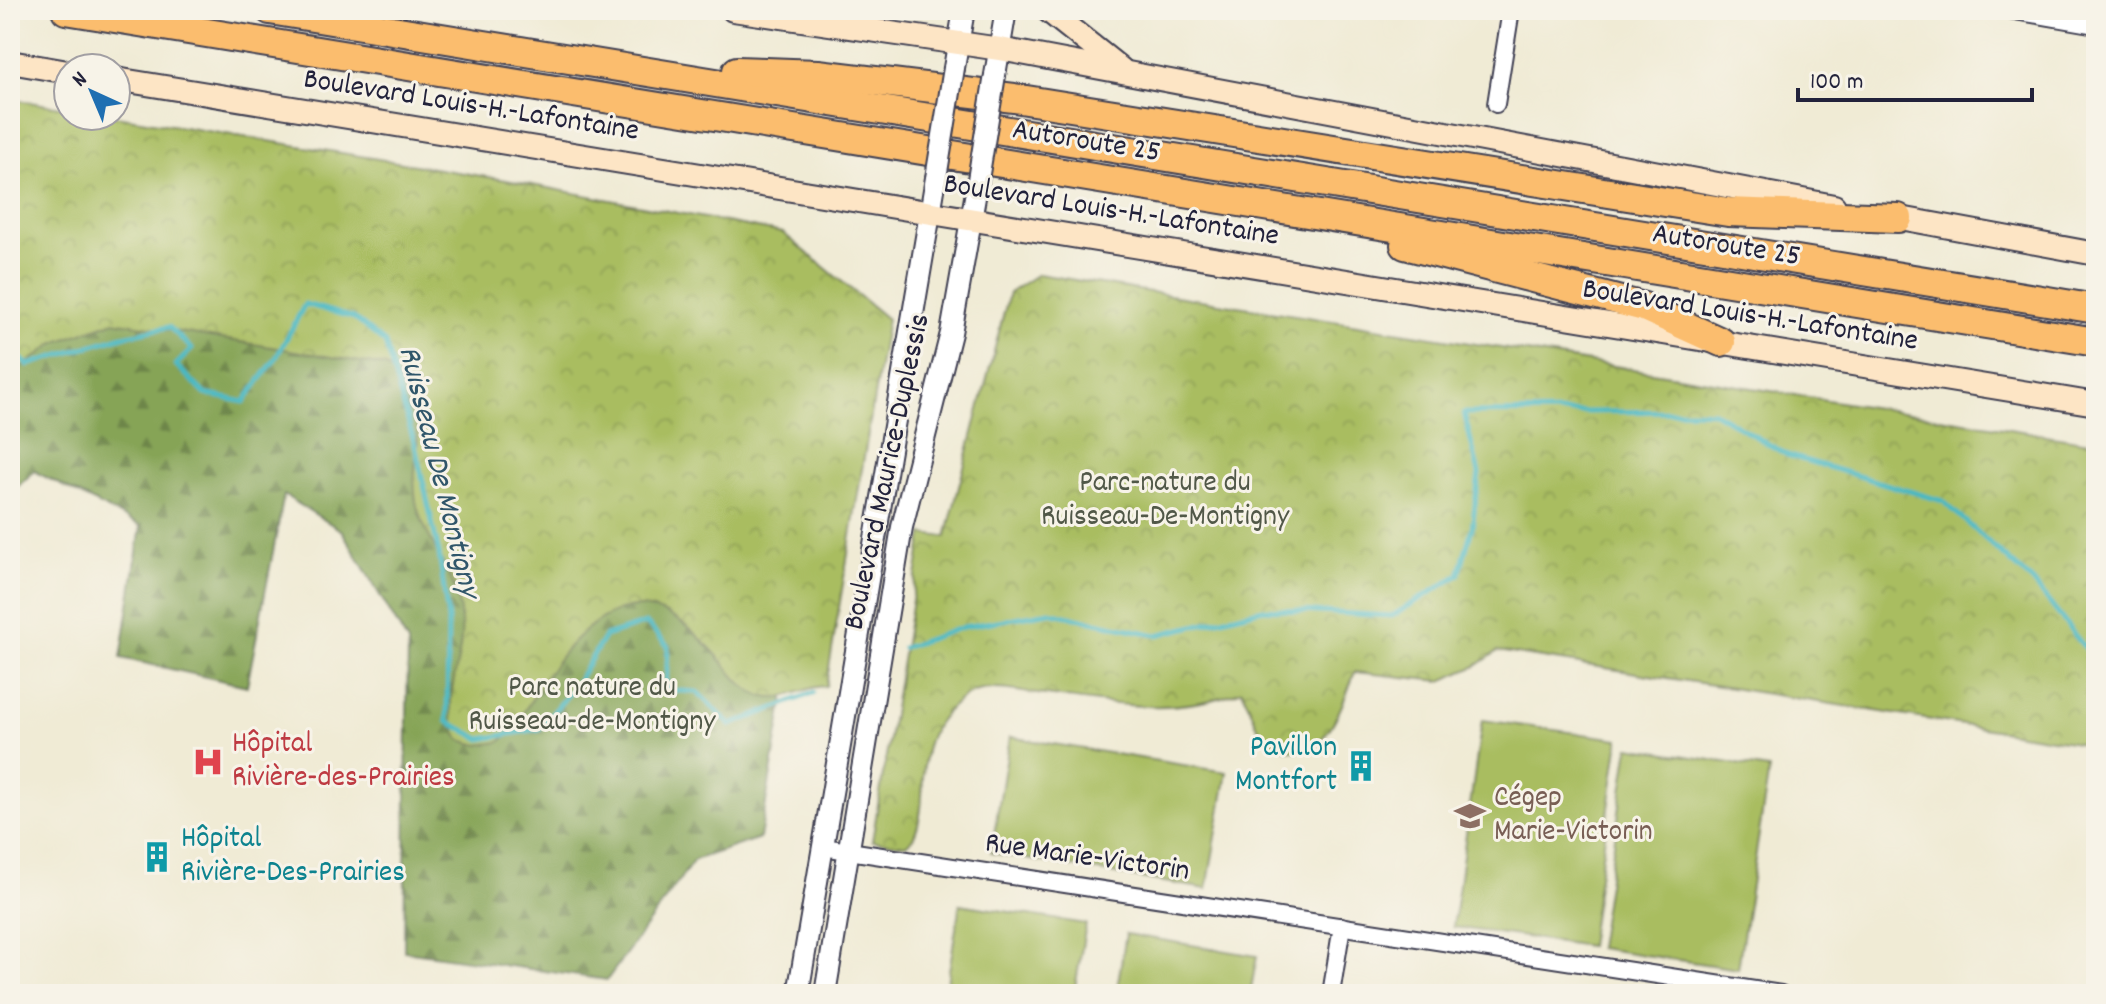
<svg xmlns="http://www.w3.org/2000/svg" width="2106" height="1004" font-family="Dekko,sans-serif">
<defs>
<pattern id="forest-firs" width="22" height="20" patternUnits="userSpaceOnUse" patternTransform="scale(2)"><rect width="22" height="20" fill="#86a457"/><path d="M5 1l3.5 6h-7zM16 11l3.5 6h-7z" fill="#6d8549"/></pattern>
<pattern id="park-crowns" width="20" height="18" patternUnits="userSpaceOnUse" patternTransform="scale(2)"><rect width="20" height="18" fill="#a9bd61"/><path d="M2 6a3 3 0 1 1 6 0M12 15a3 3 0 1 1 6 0" fill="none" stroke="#91a255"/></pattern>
</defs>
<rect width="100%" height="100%" fill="#f7f3e8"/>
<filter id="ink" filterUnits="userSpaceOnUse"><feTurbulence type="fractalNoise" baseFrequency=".0125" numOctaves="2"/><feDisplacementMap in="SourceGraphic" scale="16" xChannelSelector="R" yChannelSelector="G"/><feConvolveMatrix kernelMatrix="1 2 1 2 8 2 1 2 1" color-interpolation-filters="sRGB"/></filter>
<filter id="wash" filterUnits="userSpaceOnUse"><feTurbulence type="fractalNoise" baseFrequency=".006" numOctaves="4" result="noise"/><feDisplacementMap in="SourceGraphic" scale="32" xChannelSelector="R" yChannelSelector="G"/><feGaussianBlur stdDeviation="1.8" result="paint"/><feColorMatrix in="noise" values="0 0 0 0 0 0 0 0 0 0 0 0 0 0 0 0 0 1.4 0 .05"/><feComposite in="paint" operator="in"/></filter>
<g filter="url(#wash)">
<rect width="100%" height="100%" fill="#f0ebd5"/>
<polygon fill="url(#forest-firs)" stroke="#546349" stroke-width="2" points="10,183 808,557 760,838 694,860 607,980 404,951 408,643 342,531 284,495 247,686 121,658 141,526 34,471 10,494"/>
<g fill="url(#park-crowns)" stroke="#66704e" stroke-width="2">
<path d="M10 99 68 108V116H116L506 180 783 233 887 319 826 686C803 686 784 704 761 696 742 689 733 674 721 660 675 608 634 583 577 638 546 668 530 711 500 742L479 745 460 740C437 701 465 664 461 621 457 572 434 556 419 513 401 458 446 413 385 366L114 321 55 343 23 366 10 370Z"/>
<path d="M1038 274 2096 443V746L1498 651 1476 666 1441 681 1355 672C1339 713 1319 781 1262 736L1242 690C1174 718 1109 703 1038 694 1020 692 995 686 977 691 960 695 942 715 933 731 916 763 929 806 913 838L906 845 872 841 923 534 946 537 1009 293Z"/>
</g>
<g fill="#a9bd61" stroke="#66704e" stroke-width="2">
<polygon points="1482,720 1619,739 1589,946 1453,927"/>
<polygon points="1010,737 1227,772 1207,889 991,853"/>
<polygon points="1629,747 1769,769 1738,969 1598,948"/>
<polygon points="960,904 1086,924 1074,994 1015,994 947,983"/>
<polygon points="1126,934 1257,956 1250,994 1116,994"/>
</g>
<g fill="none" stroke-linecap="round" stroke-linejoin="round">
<g stroke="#49b8c2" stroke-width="5">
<polyline points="10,348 28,365 123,336 169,327 192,349 176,365 205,394 244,402 276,358 305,304 354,318 385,343 415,445 439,553 448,619 447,721 481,739 539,729 572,690 605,636 646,623 668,646 666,690 697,692 731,725 813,693"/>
<polyline points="903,648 963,627 1049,612 1157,635 1263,609 1392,616 1459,575 1472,528 1479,473 1464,413 1694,411 1714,412 1787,455 1943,501 2033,582 2096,662"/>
</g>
</g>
</g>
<g filter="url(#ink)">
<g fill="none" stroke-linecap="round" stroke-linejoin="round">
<defs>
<g id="minor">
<polyline points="2009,10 2096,25"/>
<polyline points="1496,104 1511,10"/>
<polyline points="823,847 1781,994"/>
<polyline points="1331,994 1342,926"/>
</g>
<g id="tertiary">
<polyline points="954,68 964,10"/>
<polyline points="995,75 1006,10"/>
<polyline points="798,994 936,178"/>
<polyline points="825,994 902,527 951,333 977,186"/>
</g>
<g id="secondary">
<polyline points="733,10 1000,49 1834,206"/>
<polyline points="1047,10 1121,69"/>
<polyline points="10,62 68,72"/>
<polyline points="116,79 2096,404"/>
<polyline points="1884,215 2096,254"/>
</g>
<g id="motorway">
<polyline points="66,10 2096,342"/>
<polyline points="270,10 2096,309"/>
<polyline points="737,71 818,74 1014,98 1728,212 1898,218"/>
<polyline points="1405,245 1644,307 1721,342"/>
</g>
</defs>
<use href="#minor" stroke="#414052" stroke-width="20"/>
<use href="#tertiary" stroke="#414052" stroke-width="24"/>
<use href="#secondary" stroke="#414052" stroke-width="26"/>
<use href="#motorway" stroke="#414052" stroke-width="32"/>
<use href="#minor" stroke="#fff" stroke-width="16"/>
<use href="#tertiary" stroke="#fff" stroke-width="20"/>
<use href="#secondary" stroke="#fde5c5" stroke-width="22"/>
<use href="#motorway" stroke="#fbbd6e" stroke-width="28"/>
<defs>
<g id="tertiary-bridge">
<polyline points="936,178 954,68"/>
<polyline points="977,186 995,75"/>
</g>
</defs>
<use href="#tertiary-bridge" stroke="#414052" stroke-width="24" stroke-linecap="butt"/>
<use href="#tertiary-bridge" stroke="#fff" stroke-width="20"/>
</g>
</g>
<defs>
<symbol id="hospital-bare" viewBox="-9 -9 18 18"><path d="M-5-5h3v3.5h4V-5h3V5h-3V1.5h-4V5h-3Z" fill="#e0444e" stroke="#f7f3e8" stroke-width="2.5" paint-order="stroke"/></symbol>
<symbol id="building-bare" viewBox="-9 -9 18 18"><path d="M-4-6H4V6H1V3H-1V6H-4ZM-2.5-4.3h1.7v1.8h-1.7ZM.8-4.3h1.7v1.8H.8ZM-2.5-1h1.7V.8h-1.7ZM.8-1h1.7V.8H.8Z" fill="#0f9aa8" stroke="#f7f3e8" stroke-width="2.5" paint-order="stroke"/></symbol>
<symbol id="university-bare" viewBox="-9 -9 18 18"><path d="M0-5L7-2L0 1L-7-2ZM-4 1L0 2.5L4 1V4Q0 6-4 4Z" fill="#8d6e63" stroke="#f7f3e8" stroke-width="2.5" paint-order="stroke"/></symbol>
</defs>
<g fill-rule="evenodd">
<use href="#hospital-bare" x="186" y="740" width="44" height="44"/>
<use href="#building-bare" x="1339" y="744" width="44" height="44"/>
<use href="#university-bare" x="1448" y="794" width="44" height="44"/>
<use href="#building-bare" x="135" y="835" width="44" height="44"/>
</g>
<g text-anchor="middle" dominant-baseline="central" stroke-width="6" stroke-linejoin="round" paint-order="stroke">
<g font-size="30" fill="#22223b" stroke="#f7f3e8">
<text transform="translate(471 107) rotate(9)">Boulevard Louis-H.-Lafontaine</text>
<text transform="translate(1086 143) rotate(9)">Autoroute 25</text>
<text transform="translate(1111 212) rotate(9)">Boulevard Louis-H.-Lafontaine</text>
<text transform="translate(1726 247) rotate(9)">Autoroute 25</text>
<text transform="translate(1750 317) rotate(9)">Boulevard Louis-H.-Lafontaine</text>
<text transform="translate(889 472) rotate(-78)">Boulevard Maurice-Duplessis</text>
<text transform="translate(1087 859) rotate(8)">Rue Marie-Victorin</text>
</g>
<g font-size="30" fill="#515848" stroke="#f7f3e8">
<text x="1165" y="484">Parc-nature du<tspan x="1165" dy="34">Ruisseau-De-Montigny</tspan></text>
<text x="592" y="689">Parc nature du<tspan x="592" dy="34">Ruisseau-de-Montigny</tspan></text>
</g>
<g font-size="30" fill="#be3a42" stroke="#f7f3e8" text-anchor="start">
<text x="232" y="745">Hôpital<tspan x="232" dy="34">Rivière-des-Prairies</tspan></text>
</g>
<g font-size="30" fill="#0d838f" stroke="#f7f3e8" text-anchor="end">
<text x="1337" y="749">Pavillon<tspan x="1337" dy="34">Montfort</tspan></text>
<text x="181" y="840" text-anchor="start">Hôpital<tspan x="181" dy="34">Rivière-Des-Prairies</tspan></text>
</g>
<g font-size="30" fill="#785e54" stroke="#f7f3e8" text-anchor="start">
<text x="1494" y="799">Cégep<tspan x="1494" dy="34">Marie-Victorin</tspan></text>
</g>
<g font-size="32" font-style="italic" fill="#30566a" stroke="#f7f3e8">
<text transform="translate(437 472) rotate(76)">Ruisseau De Montigny</text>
</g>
</g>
<rect width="2106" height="1004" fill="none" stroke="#f7f3e8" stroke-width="40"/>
<g transform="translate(92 92) rotate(316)"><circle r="38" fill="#f7f3e8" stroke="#a29fa3" stroke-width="2"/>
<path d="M0-6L14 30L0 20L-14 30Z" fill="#1f6fb2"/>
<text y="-12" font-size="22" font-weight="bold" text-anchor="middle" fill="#22223b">N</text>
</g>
<path d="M1798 88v12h234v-12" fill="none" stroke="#22223b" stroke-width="4"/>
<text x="1810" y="88" font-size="24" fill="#22223b" stroke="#f7f3e8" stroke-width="6" paint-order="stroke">100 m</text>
</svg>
